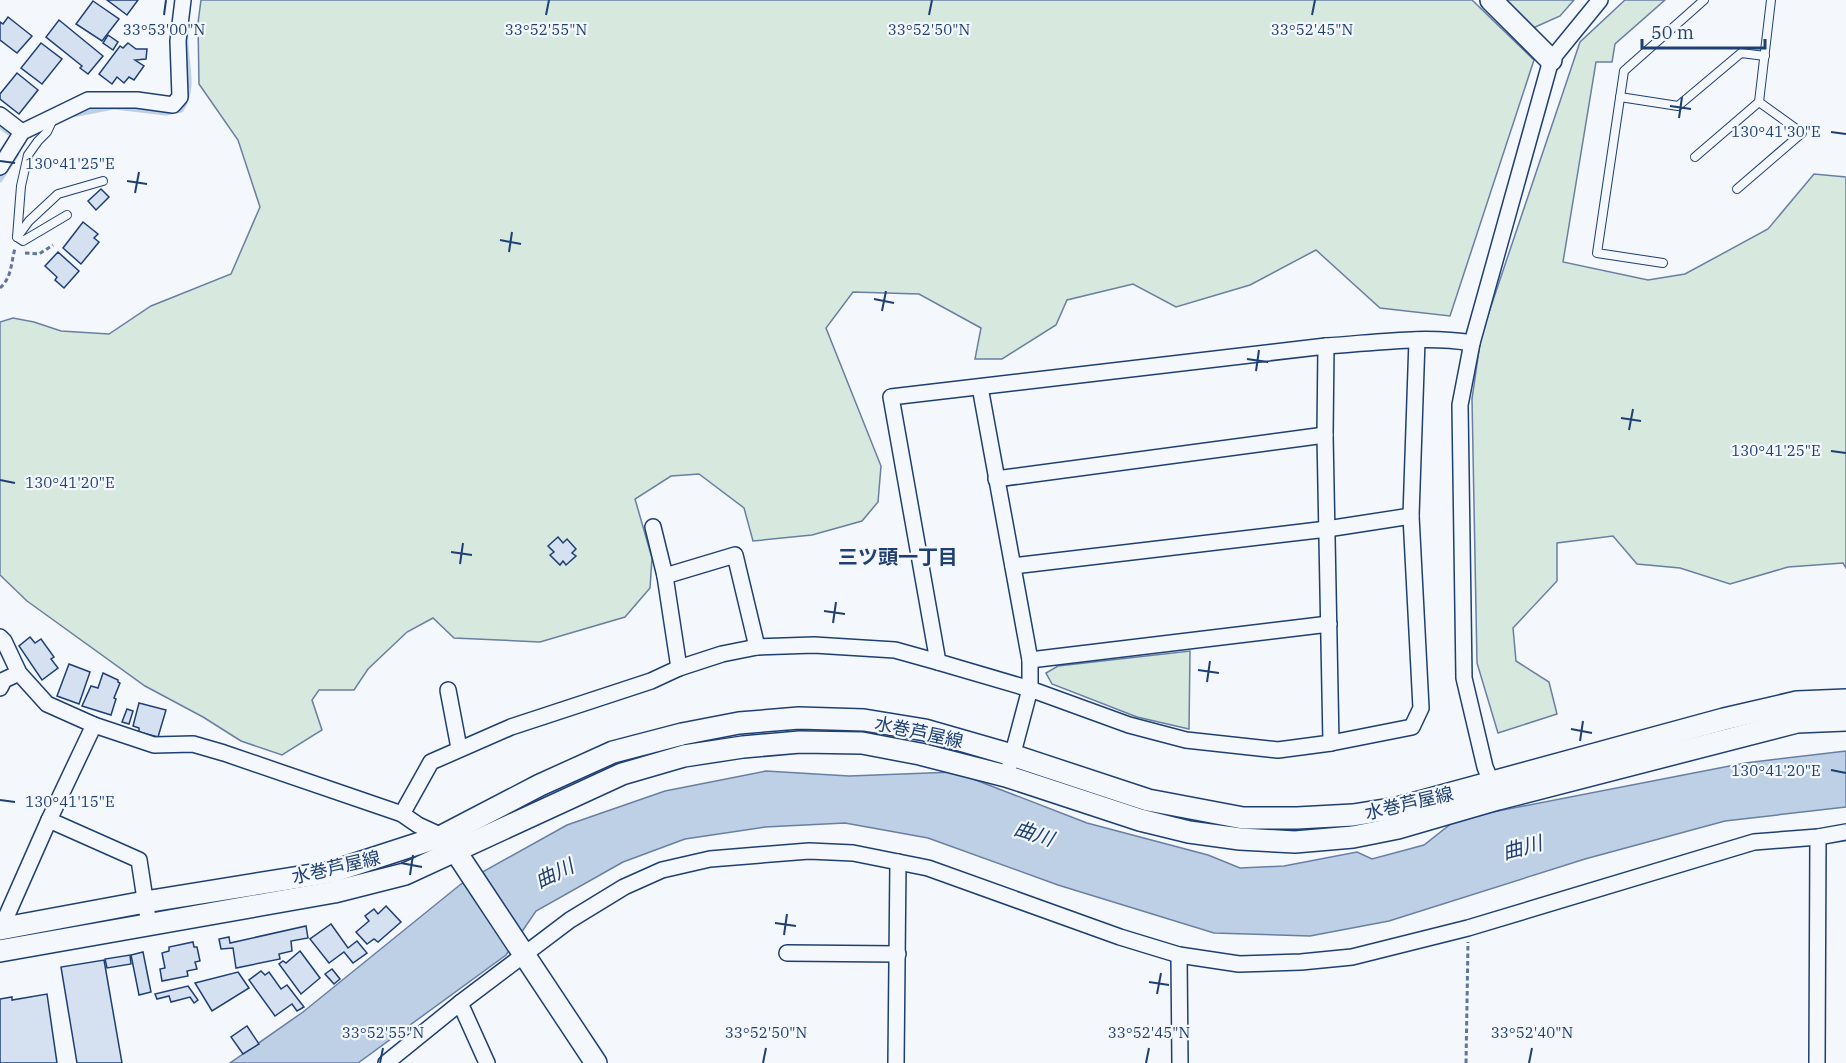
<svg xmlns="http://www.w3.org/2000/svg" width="1846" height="1063" font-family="'IBM Plex Serif','Noto Sans JP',serif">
<rect width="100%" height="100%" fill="#f4f7fb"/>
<g fill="#d7e8df" stroke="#687fa3" stroke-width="1.5">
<polygon points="201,0 1472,0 1534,60 1450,316 1380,308 1316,250 1250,285 1176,307 1133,284 1067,300 1056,325 1002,359 975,359 981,328 919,294 853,292 826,328 881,466 878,502 862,521 812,535 753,541 744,508 699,474 671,476 635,499 652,558 650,588 625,617 540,642 454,638 433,618 407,632 368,669 354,690 319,690 312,700 322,730 282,755 241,741 203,717 145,686 27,601 0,575 0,322 13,318 34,322 61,331 109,334 151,306 231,274 260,207 238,140 199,84 198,23"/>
<polygon points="1506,0 1574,0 1560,16 1533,28"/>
<polygon points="1625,0 1665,0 1615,44 1612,62 1596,62 1563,262 1648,280 1685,274 1768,229 1814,174 1846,177 1846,568 1843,563 1788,567 1730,584 1680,568 1637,564 1613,536 1557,543 1557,581 1513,628 1516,661 1549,682 1557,714 1498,733 1477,663 1472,399 1481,336 1580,42"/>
<polygon points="1190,651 1189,729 1137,717 1052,684 1046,673 1058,666"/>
</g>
<polygon fill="#bed0e5" stroke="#687fa3" stroke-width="1.5" points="1846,751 1846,807 1725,821 1585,859 1389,921 1310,936 1214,933 1058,885 928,838 845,823 765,827 685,839 623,862 536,911 506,955 358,1063 230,1063 303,1012 461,884 567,825 665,791 766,771 849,776 955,772 1087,823 1208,855 1240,868 1284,866 1357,852 1372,859 1424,845 1457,819 1745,763"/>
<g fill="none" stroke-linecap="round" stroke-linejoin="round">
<g stroke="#bed0e5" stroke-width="5">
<path d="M72 115 114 107 166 113 181 110C197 87 184 60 186 34"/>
<polyline points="0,126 9,133"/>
<polyline points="0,180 17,154"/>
</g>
</g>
<g fill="#d5e0f0" stroke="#1d3f73" stroke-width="1.5">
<polygon points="107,0 138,0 127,15"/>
<polygon points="93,1 119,19 102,41 76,24"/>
<polygon points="8,17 32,36 17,53 0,40 0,22 3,24"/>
<polygon points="59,20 103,56 88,74 80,68 82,66 46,37"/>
<polygon points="108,35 118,42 113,50 103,43"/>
<polygon points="41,43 62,59 42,84 21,68"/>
<polygon points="128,43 136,49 147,49 146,59 135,60 144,66 134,80 129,77 124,83 117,77 112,84 99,74 120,46 123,48"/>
<polygon points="17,73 38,90 19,114 0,99 0,94"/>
<polygon points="101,189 109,197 96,210 88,201"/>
<polygon points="83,222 98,234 94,238 99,242 81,264 63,248"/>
<polygon points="58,252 79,271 64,288 55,280 57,277 45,266"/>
<polygon points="558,537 563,543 567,539 576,549 572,553 576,556 566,565 563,561 560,565 550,555 554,552 548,546"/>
<polygon points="30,637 35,643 41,639 54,657 51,659 58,668 42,680 19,646"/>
<polygon points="69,664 90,672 79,704 57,696"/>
<polygon points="103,673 118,680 118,682 120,683 114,698 116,699 111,715 82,706 91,686 98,688"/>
<polygon points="139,703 166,710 158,737 139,732 139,728 133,726"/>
<polygon points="127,709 133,711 129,724 122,722"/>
<polygon points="386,906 401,922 378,942 374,939 367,944 356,932 369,921 365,916 374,909 378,914"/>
<polygon points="331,924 348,948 357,941 367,953 353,963 344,952 329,963 310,939"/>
<polygon points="306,926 308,938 291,941 292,951 279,954 280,959 236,968 233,948 221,949 219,939 229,937 230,943"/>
<polygon points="193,942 194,947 197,947 200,961 195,962 197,969 187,971 188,976 162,981 160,969 165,968 162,953 169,951 169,947"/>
<polygon points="300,951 320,978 301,994 279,964 283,961 286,963"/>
<polygon points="143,952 151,992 139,995 131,955"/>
<polygon points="130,955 131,964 107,968 105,959"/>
<polygon points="104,960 122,1063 77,1063 61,967"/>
<polygon points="332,969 340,979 334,984 325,974"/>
<polygon points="261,971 265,975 269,972 281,989 287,985 304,1007 297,1011 292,1004 275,1016 249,980"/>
<polygon points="238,972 249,988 212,1011 195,983"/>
<polygon points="188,986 198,1000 194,1003 190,997 171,1002 169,996 157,999 155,994"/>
<polygon points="47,994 57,1063 0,1063 0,999 12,997 12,1000"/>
<polygon points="247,1026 259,1044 243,1054 231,1037"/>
</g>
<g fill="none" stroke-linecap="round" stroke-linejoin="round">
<defs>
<g id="lane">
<polyline points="1620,97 1678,106 1741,53 1765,56"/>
<polyline points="1695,157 1759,102"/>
<polyline points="1737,189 1802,133 1759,102 1771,0"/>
<polyline points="18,236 29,221 58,194 103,181"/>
<polyline points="17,237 21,186 28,155 38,141 47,132 53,119"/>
<polyline points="17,237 23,241 67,215"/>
<polyline points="1663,263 1597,253 1624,71 1704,0"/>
</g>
<g id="street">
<polyline points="0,115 22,132"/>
<polyline points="0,167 22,132 88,100 137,100 173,105 180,97 178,41 183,0"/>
<polygon points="1326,346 1325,435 1331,743 1278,750 1186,740 1129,725 1030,689 938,662 891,397"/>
<path d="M1326 346C1374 343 1424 335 1472 343"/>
<polyline points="980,387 1030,660 1030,689 1010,764"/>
<polyline points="996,479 1325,435"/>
<polyline points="653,527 665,576 679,668"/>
<polyline points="1013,566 1327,529 1411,516"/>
<polyline points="665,576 735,555 757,647"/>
<polyline points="0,637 4,641 19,673 47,704 94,725 154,745 193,744 224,753 402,814 418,825 442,836 445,839"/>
<polyline points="1030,660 1329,624"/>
<polyline points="0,688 4,680 19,673"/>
<polyline points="448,690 459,748"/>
<polyline points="1331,743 1412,727 1421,708 1411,516 1417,340"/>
<polyline points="1495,791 1485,767 1464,678 1460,405 1472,343 1551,60 1600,0"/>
<polyline points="402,814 431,762 511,727 651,681 679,668 722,654 757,647 814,645 895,650 938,662"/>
<polyline points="49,820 139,860 149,925"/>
<polyline points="8,928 7,915 49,820 94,725"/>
<polyline points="787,953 898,954"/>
<polyline points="1179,955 1180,1063"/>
<polyline points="460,1003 487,1063"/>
<polyline points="386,1063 460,1003 570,920 624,887 662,870 710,859 809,851 853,853 928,868 1120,937 1179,955 1239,964 1301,962 1352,957 1468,928 1754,842 1818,837 1846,832"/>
<polyline points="896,1063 898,862"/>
<polyline points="1817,1063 1818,837"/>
</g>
<g id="secondary">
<polyline points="1491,0 1551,60"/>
<polyline points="456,852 596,1063"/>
<polyline points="0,929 145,902 331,872 442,836 540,785 613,752 682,734 739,723 799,718 864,720 925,730 1012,755 1148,800 1243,818 1297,818 1353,815 1397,808 1724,719 1797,702 1846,700"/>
<polyline points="0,951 334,892 405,874 622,774 684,756 743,747 800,742 862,743 920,754 1006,776 1140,820 1189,832 1240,839 1295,842 1353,837 1398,828 1498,799 1797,722 1846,720"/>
</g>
</defs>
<use href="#lane" stroke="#1d3f73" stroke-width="10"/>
<use href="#street" stroke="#1d3f73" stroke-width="18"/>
<use href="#secondary" stroke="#1d3f73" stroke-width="24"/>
<g stroke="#5e769c" stroke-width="3" stroke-dasharray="4.5 3" stroke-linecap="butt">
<polyline points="25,253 39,254 53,245"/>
<path d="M0 288C12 277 11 263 15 248"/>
<polyline points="1466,1063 1468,942"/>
</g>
<use href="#lane" stroke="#f4f7fb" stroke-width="8"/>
<use href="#street" stroke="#f4f7fb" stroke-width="15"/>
<use href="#secondary" stroke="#f4f7fb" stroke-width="21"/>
</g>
<path fill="none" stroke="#1d3f73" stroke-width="2" d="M164 15 166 0M546 15 549 0M929 15 932 0M1312 15 1315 0M1670 106 1691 109M1679 118 1682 97M1831 132 1846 134M0 161 15 163M127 181 147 184M135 193 139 172M500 240 521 244M509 252 512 232M874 299 894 303M882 311 886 291M1247 359 1268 362M1256 371 1259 350M1621 418 1641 421M1629 430 1633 409M1831 451 1846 453M0 480 15 483M451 552 472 555M460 564 463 543M824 611 845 614M833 623 836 602M1198 670 1219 673M1207 682 1210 661M1571 729 1592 733M1580 741 1583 721M1831 770 1846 773M0 800 15 802M401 863 422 867M410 875 413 855M775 923 796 926M784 935 787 914M1149 982 1169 985M1157 994 1161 973M380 1063 383 1048M763 1063 766 1048M1146 1063 1149 1048M1529 1063 1532 1048"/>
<g text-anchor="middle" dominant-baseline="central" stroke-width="4.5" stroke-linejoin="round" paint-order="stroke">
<g font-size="18" fill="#1d3f73" stroke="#f4f7fb">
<text transform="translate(919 732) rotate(12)">水巻芦屋線</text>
<text transform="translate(1409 803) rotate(-13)">水巻芦屋線</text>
<text transform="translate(336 867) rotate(-13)">水巻芦屋線</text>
</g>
<g font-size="20" font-weight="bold" fill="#1d3f73" stroke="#f4f7fb">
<text x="898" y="556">三ツ頭一丁目</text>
</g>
<g font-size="20" font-style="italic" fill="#1d3f73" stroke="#f4f7fb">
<text transform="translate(1034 833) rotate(18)">曲川</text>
<text transform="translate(1522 847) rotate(-15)">曲川</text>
<text transform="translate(554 873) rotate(-26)">曲川</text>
</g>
</g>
<g font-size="15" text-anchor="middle" fill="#1d3f73" stroke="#f4f7fb" stroke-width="4.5" stroke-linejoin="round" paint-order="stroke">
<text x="929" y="35">33°52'50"N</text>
<text x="1312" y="35">33°52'45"N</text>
<text x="164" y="35">33°53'00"N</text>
<text x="546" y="35">33°52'55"N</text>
<text x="1776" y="137">130°41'30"E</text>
<text x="70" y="169">130°41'25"E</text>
<text x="1776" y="456">130°41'25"E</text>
<text x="70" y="488">130°41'20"E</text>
<text x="1776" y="776">130°41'20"E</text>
<text x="70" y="807">130°41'15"E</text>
<text x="383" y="1038">33°52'55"N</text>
<text x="766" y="1038">33°52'50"N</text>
<text x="1149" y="1038">33°52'45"N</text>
<text x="1532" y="1038">33°52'40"N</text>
</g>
<path d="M1642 39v9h123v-9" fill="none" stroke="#1d3f73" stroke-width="3"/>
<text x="1651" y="39" font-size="18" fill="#1d3f73" stroke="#f4f7fb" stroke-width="4.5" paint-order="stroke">50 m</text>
</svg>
